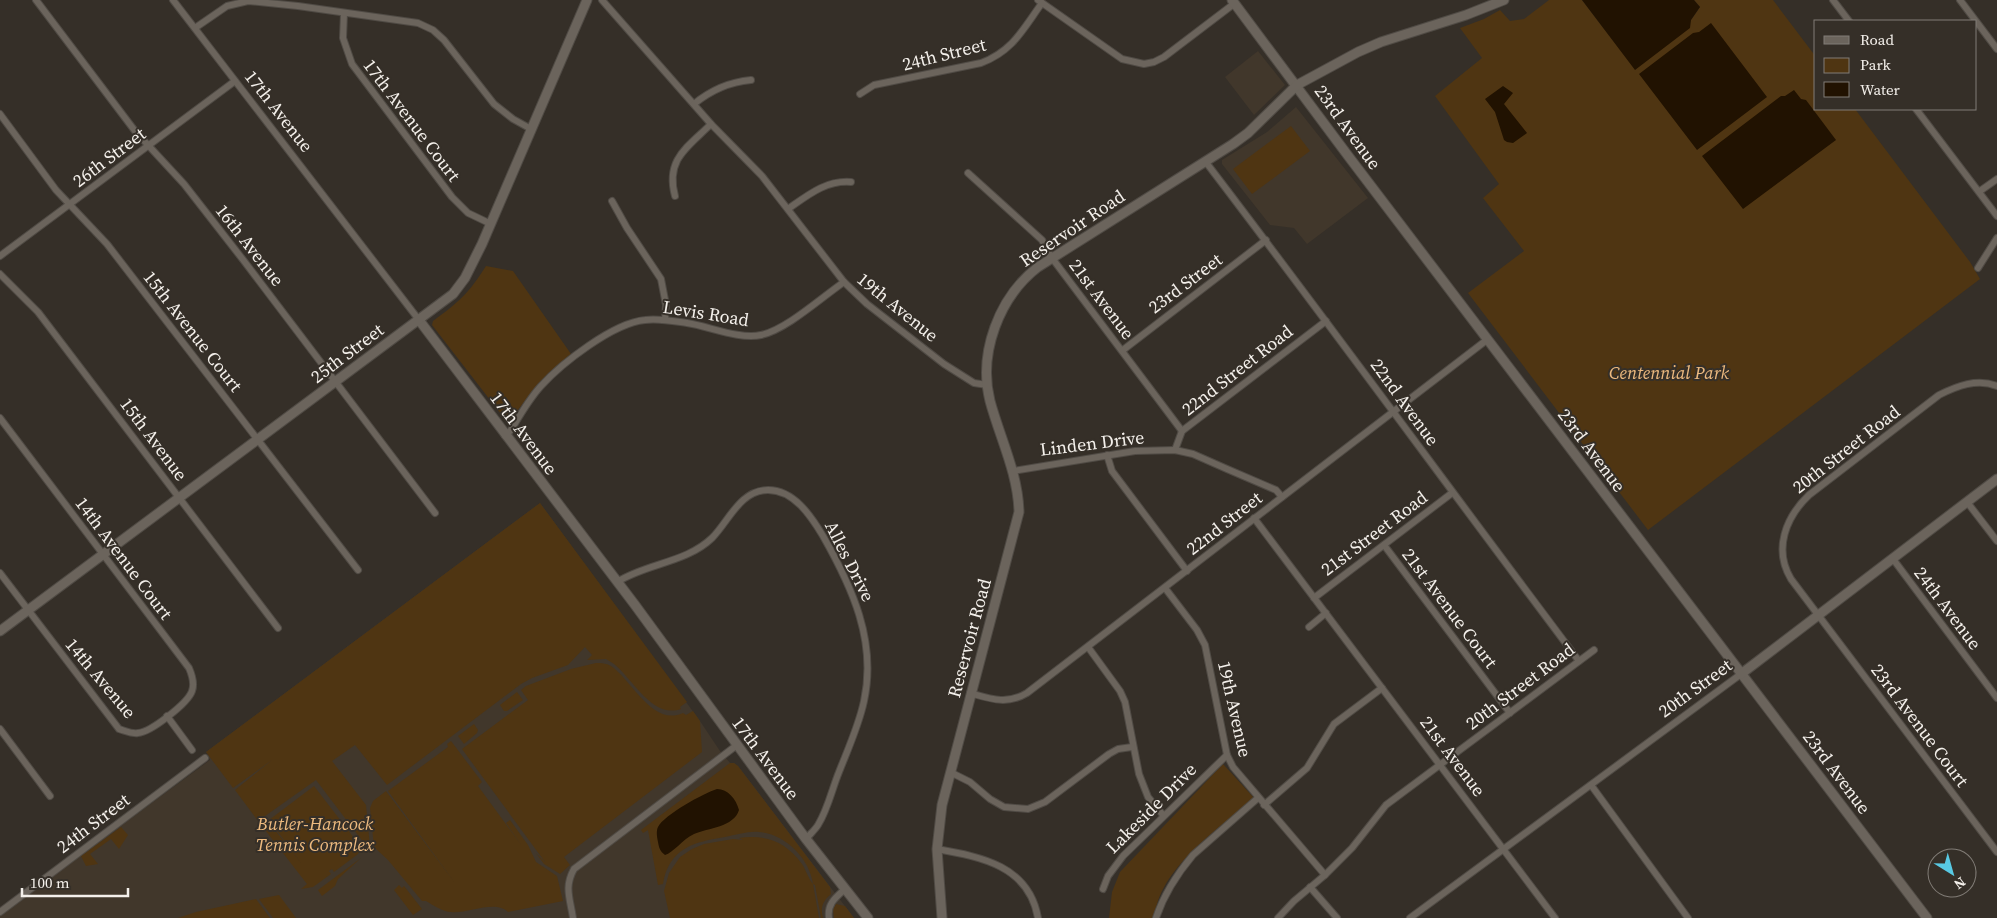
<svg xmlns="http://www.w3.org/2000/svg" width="1997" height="918" font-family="'Source Serif 4',serif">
<rect width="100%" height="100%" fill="#352f28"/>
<g fill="#41372b">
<polygon points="1258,51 1285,85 1254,115 1225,77"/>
<polygon points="1296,107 1368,198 1307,244 1294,228 1270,225 1222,164 1222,160 1267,132"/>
<polygon points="540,503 700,721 720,751 730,763 734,763 738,766 854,918 0,918 0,915 210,760 206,752"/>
</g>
<g fill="#4f3512">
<polygon points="1549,0 1582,0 1635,69 1691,20 1700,7 1694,0 1773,0 1816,57 1816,109 1855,109 1970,262 1980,279 1648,530 1468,293 1524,251 1483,198 1499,184 1435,96 1482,58 1460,28 1484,19 1500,10 1510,21 1524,19"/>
<polygon points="1291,126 1310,151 1252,194 1233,169"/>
<path d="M486 266 513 271 571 354C549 373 530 392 513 417L504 418 432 325 433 321C459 302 469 293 486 266Z"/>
<path d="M540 503 687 702 680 707 681 709C652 719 633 679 614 664L606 659 587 660 592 655 585 647 568 665 532 678 521 684 387 785 355 745 332 761 366 805 370 847H367L316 780 258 821 235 790 272 760 233 788 206 752Z"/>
<path d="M596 663C601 663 606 663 611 666 632 680 652 727 683 713L686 715 693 711 700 721 702 752 564 857 570 865 560 874 544 864 536 853 545 862 462 749 528 700 521 690 526 686 571 669Z"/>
<polygon points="517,692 523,700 507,711 504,711 500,705"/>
<polygon points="474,724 478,730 477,733 464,744 458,736"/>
<path d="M451 741 482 782 478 786 522 846 506 823 510 820 528 845 536 862 557 876 563 901 508 912C496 899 467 914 451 912 443 912 433 905 426 901H422L388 860 374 847 370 808 373 801 386 791 455 883 388 791 448 747 447 744Z"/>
<path d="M730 763H734L738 766 830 887 831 894C823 901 820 907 823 918H821L815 885 813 884 819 918H670L664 891 669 873 680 857 692 849 704 844 733 839 743 840 739 838C766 834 786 842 802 864 806 870 808 878 813 884 810 860 786 834 759 832 748 831 736 835 725 837 694 842 669 848 663 884L658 885 648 830 643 833 641 830Z"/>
<path d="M1223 764 1254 798C1224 824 1182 853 1163 889 1158 898 1156 908 1153 918H1109L1112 892 1120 872Z"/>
<polygon points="314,786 361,847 358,854 334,872 332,869 329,871 331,874 313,887 301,889 307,884 262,826 268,821 301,863 269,820"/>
<polygon points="121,827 128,835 119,849 111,839 90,854 98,864 86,866 81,856"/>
<polygon points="361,858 338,879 335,886 322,896 318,890"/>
<polygon points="399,885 402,888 404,886 422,909 413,915 394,890"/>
<polygon points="279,895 296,918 273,918 259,899"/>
<polygon points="256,899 270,918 178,918 196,912"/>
<polygon points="836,904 845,906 854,918 834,918 833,909"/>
</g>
<g fill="#211201">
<polygon points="1582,0 1694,0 1700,7 1691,20 1690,28 1635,70"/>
<polygon points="1711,23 1767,97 1697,150 1639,74 1693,33 1699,32"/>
<polygon points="1503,86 1513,93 1504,104 1527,133 1513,143 1507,142 1504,140 1495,112 1485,99"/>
<polygon points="1794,90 1801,99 1806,100 1836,140 1743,209 1702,156 1781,96 1785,96"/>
<path d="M717 789C728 789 736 799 739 810 734 827 708 828 694 834 683 839 673 853 665 855 660 851 659 848 658 842 657 837 656 831 658 827 664 815 704 793 717 789Z"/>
</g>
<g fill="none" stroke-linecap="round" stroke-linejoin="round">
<defs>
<g id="street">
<polyline points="36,0 135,131 184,184 244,261 435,513"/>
<polyline points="173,0 419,320"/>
<polyline points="602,0 711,124 762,176 844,282 867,304 944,364 974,383 987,385"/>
<polyline points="1038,0 1122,59 1144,64 1154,62 1164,57 1235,3"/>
<polyline points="1833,0 1849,21"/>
<polyline points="1960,0 1997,49"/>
<polyline points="344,13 343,38 352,64 452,197 468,213 491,224"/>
<polyline points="195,28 227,6 248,1 298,6 418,23 433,30 444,40 494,104 513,119 531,129"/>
<path d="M860 94 874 85 981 63C1013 51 1023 29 1042 3"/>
<path d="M694 104C711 90 729 82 751 80"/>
<polyline points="1916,109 1997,216"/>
<polyline points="0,114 56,190 107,244 358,570"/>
<path d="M1205 161C1331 326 1454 495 1579 661"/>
<polyline points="968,173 1042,240 1052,258 1182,431"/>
<polyline points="1980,191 1997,179"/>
<path d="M675 196C665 159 688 147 711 124"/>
<polyline points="612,201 627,228 661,279 666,305 665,320"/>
<path d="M788 209C808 195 826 180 851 182"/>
<polyline points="0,256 235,81"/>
<polyline points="1978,268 1997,238"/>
<polyline points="0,274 38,312 278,628"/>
<polyline points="1123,350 1266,240"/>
<path d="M1997 386C1977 378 1957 386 1939 395L1809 495C1786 517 1773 549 1791 579L1997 852"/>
<path d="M0 418 189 668C192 675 195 683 192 691 188 703 151 732 138 733 131 734 126 731 119 729L0 573"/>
<path d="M505 436 511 430C520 415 529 399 541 386 562 363 613 323 645 320 658 318 673 321 687 323 708 326 740 340 761 335 786 330 822 297 844 282"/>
<polyline points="1175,450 1182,431 1326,321"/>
<polyline points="1107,455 1112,471 1187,571"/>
<polyline points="1013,471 1135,451 1175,450 1193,454 1227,469 1276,490 1282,497"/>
<polyline points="1967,502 1997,541"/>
<polyline points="1254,518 1555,918"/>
<polyline points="1384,545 1510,713"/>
<polyline points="1893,559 1997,698"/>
<path d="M617 582C647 563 686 563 712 538 729 521 740 490 768 490 794 490 811 516 823 536 852 587 877 641 864 701 859 725 848 749 839 772 832 789 828 809 818 825 815 830 810 834 806 839"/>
<polyline points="1165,588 1197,630 1205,645 1227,755 1233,767 1325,875"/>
<polyline points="1314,598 1452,493"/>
<polyline points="1309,627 1326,613"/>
<polyline points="1088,647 1120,691 1125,702 1139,774 1148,797 1163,815"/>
<path d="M970 693C991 699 1007 705 1027 693L1488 339"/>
<polyline points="167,716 192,750"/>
<polyline points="0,729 50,796"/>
<polyline points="950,772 970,782 990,799 1004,807 1028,809 1045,802 1109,754 1118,749 1132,747"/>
<polyline points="1591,785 1688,918"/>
<polyline points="1264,805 1307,768 1334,724 1382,688"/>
<path d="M937 849C982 857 1029 866 1038 918"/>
<polyline points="1310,887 1337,918"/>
<polyline points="1103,889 1108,876 1123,856 1227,755"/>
<polyline points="0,912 205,758"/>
<path d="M573 918C570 898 564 887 574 869L737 745"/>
<path d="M829 918C827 904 835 898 845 889"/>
<path d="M1156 918C1164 894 1177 874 1193 855L1258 798"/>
<polyline points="1278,918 1294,901 1325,875 1352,848 1386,805 1594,650"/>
<polyline points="1410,918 1741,674"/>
</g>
<g id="secondary">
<polyline points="1232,0 1349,157 1927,918"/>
<polyline points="419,320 635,605 806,839 868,918"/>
<polyline points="0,631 453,294 465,278 482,244 587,0"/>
<polyline points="1741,674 1997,479"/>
<path d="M942 918 937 849 942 805 1019 512C1018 473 1000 438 990 401 978 353 999 297 1038 267L1233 144 1248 133 1297 85 1310 78 1358 52 1381 42 1466 15 1504 0"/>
</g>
</defs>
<use href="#street" stroke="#504b45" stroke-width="8"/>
<use href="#secondary" stroke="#504b45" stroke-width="11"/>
<use href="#street" stroke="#6b645c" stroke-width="6"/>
<use href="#secondary" stroke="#6b645c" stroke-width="9"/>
</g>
<g text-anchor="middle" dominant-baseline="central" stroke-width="4" stroke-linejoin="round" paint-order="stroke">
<g font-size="18" fill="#f4f0eb" stroke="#352f28">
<text transform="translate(944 54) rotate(-14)">24th Street</text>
<text transform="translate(279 111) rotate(52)">17th Avenue</text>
<text transform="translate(412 120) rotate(53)">17th Avenue Court</text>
<text transform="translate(1348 127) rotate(54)">23rd Avenue</text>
<text transform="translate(109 157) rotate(-37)">26th Street</text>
<text transform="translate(1072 228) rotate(-34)">Reservoir Road</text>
<text transform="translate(250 245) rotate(52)">16th Avenue</text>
<text transform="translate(1185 283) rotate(-37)">23rd Street</text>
<text transform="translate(1102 299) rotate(53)">21st Avenue</text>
<text transform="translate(898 307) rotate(39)">19th Avenue</text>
<text transform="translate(706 313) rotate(9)">Levis Road</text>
<text transform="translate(193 331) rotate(52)">15th Avenue Court</text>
<text transform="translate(347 353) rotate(-37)">25th Street</text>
<text transform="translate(1237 370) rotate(-38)">22nd Street Road</text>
<text transform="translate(1405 402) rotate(54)">22nd Avenue</text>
<text transform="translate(524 433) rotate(53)">17th Avenue</text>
<text transform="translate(154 439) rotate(53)">15th Avenue</text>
<text transform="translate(1092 443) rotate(-7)">Linden Drive</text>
<text transform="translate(1846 449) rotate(-38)">20th Street Road</text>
<text transform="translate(1592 450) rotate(53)">23rd Avenue</text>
<text transform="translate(1224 523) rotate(-38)">22nd Street</text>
<text transform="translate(1374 533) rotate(-37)">21st Street Road</text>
<text transform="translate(124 558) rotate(53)">14th Avenue Court</text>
<text transform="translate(850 561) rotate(63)">Alles Drive</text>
<text transform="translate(1450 608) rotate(53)">21st Avenue Court</text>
<text transform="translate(1948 608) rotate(53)">24th Avenue</text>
<text transform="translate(969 638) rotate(-75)">Reservoir Road</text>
<text transform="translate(101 678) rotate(50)">14th Avenue</text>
<text transform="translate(1520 686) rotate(-37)">20th Street Road</text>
<text transform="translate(1695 688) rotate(-36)">20th Street</text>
<text transform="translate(1235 709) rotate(77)">19th Avenue</text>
<text transform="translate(1920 725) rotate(53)">23rd Avenue Court</text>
<text transform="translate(1453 756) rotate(53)">21st Avenue</text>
<text transform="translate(766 758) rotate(53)">17th Avenue</text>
<text transform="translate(1837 772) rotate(53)">23rd Avenue</text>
<text transform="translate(1151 808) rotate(-45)">Lakeside Drive</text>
<text transform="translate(93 823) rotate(-37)">24th Street</text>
</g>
<g font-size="18" font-style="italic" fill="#edba7f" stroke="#352f28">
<text x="1669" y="372">Centennial Park</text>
<text x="315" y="823">Butler-Hancock<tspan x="315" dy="21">Tennis Complex</tspan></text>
</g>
</g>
<rect x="1814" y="20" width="162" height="90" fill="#352f28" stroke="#817c76"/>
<rect x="1824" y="36" width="25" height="8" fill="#6b645c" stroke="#817c76"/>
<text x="1860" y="45" font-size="15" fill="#f4f0eb">Road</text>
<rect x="1824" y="58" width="25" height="15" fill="#4f3512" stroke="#817c76"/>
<text x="1860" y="70" font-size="15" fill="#f4f0eb">Park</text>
<rect x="1824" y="82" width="25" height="15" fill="#211201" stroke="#817c76"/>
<text x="1860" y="95" font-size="15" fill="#f4f0eb">Water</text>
<g transform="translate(1952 873) rotate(143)"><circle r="24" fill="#352f28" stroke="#817c76"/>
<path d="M0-4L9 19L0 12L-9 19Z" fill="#58c9e3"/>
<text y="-8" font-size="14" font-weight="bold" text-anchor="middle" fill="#f4f0eb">N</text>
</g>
<path d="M22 888v8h106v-8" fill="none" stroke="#f4f0eb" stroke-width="2.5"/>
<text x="30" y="888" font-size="15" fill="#f4f0eb" stroke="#352f28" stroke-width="4" paint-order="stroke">100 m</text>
</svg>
